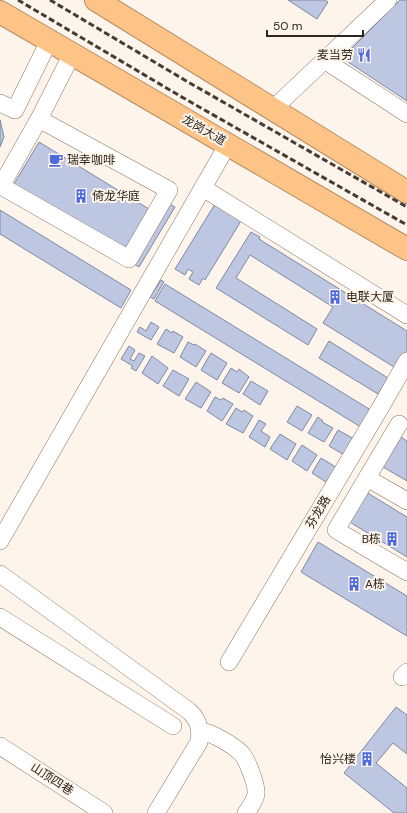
<svg xmlns="http://www.w3.org/2000/svg" width="407" height="813" font-family="'DM Sans','Noto Sans SC',sans-serif">
<rect width="100%" height="100%" fill="#fdf4eb"/>
<g fill="#bdc7e2" stroke="#8089a3">
<polygon points="288,0 325,0 328,2 317,19"/>
<polygon points="400,0 407,0 407,101 342,58"/>
<polygon points="0,120 4,137 0,147"/>
<polygon points="39,142 149,209 124,251 14,184"/>
<polygon points="168,203 175,207 139,267 131,262"/>
<polygon points="215,204 241,221 205,280 203,278 199,285 189,279 193,272 188,269 185,275 175,269"/>
<polygon points="0,210 131,290 121,308 0,234"/>
<polygon points="251,232 260,237 259,239 407,331 407,352 401,361 394,367 323,323 333,307 250,255 236,278 317,329 308,345 216,288"/>
<polygon points="161,280 164,282 154,299 150,297"/>
<polygon points="165,284 374,412 364,429 155,301"/>
<polygon points="151,322 159,327 151,340 137,332 140,327 146,331"/>
<polygon points="166,329 172,333 173,331 183,337 174,353 157,344"/>
<polygon points="329,341 388,378 378,394 319,358"/>
<polygon points="188,342 194,345 195,344 206,351 196,367 180,357"/>
<polygon points="129,346 135,350 130,359 134,361 139,353 145,356 136,371 131,368 133,366 121,359"/>
<polygon points="211,353 227,363 217,380 201,370"/>
<polygon points="152,356 168,368 158,384 142,373"/>
<polygon points="231,368 237,372 239,369 249,377 239,393 222,383"/>
<polygon points="173,370 189,379 179,396 163,386"/>
<polygon points="251,381 268,391 260,405 243,394"/>
<polygon points="196,382 211,392 201,408 185,399"/>
<polygon points="215,397 221,400 223,398 233,404 222,421 207,411"/>
<polygon points="297,406 312,415 302,431 287,422"/>
<polygon points="236,408 242,412 244,410 253,416 243,433 226,424"/>
<polygon points="318,417 323,421 322,422 333,428 324,442 308,433"/>
<polygon points="259,420 266,424 261,431 270,437 265,447 249,437"/>
<polygon points="338,430 356,440 346,456 329,446"/>
<polygon points="280,434 296,444 287,460 270,449"/>
<polygon points="401,437 407,441 407,481 383,467"/>
<polygon points="302,445 317,455 307,471 292,461"/>
<polygon points="321,458 339,469 329,484 312,473"/>
<polygon points="366,492 407,517 407,557 348,521"/>
<polygon points="318,542 407,596 407,636 301,572"/>
<polygon points="396,707 407,715 407,754 393,743 376,763 407,788 407,813 394,813 344,773"/>
</g>
<g fill="none" stroke-linecap="round" stroke-linejoin="round">
<defs>
<g id="minor">
<polyline points="324,60 407,114"/>
<polyline points="0,103 15,110 49,41"/>
<polyline points="273,109 388,0"/>
<polyline points="39,119 169,190 129,259 1,186 39,119 72,54"/>
<polyline points="203,188 407,315"/>
<polyline points="399,424 336,530 407,572"/>
<polyline points="367,478 407,501"/>
<polyline points="0,541 228,144"/>
<path d="M0 574 189 711C199 720 201 730 199 742L156 813"/>
<polyline points="0,617 173,726"/>
<polyline points="229,662 382,405 407,361"/>
<polyline points="402,677 407,672"/>
<path d="M200 731C211 732 233 745 241 753 247 759 257 785 256 794 255 801 250 807 246 813"/>
<polyline points="0,746 104,813"/>
</g>
<g id="highway">
<polyline points="96,0 407,192"/>
<polyline points="0,12 407,249"/>
</g>
</defs>
<use href="#minor" stroke="#8c7763" stroke-width="18"/>
<use href="#highway" stroke="#b58c62" stroke-width="24"/>
<use href="#minor" stroke="#fff" stroke-width="17"/>
<use href="#highway" stroke="#fdc387" stroke-width="22"/>
<g stroke="#453d34" stroke-width="3" stroke-dasharray="6 3" stroke-linecap="butt">
<polyline points="18,0 180,96 407,225"/>
<polyline points="50,0 188,82 407,207"/>
</g>
</g>
<defs>
<symbol id="restaurant-bare" viewBox="-9 -9 18 18"><path d="M-5-6h1v4h1v-4h1v4h1v-4h1v5L-1.5 .5V6h-2V.5L-5-1ZM5-6V6H3V1.5H1.5Q1.5-4 5-6Z" fill="#4e6bdf" stroke="#fdf4eb" stroke-width="2.5" paint-order="stroke"/></symbol>
<symbol id="cafe-bare" viewBox="-9 -9 18 18"><path d="M-5.5-4.5H6V0H3Q3 3.5 0 3.5H-2.5Q-5.5 3.5-5.5 0ZM3-3.2v2h1.7v-2ZM-6 4.5H4V6H-6Z" fill="#4e6bdf" stroke="#fdf4eb" stroke-width="2.5" paint-order="stroke"/></symbol>
<symbol id="building-bare" viewBox="-9 -9 18 18"><path d="M-4-6H4V6H1V3H-1V6H-4ZM-2.5-4.3h1.7v1.8h-1.7ZM.8-4.3h1.7v1.8H.8ZM-2.5-1h1.7V.8h-1.7ZM.8-1h1.7V.8H.8Z" fill="#4e6bdf" stroke="#fdf4eb" stroke-width="2.5" paint-order="stroke"/></symbol>
</defs>
<g fill-rule="evenodd">
<use href="#restaurant-bare" x="354" y="45" width="20" height="20"/>
<use href="#cafe-bare" x="46" y="150" width="20" height="20"/>
<use href="#building-bare" x="71" y="186" width="20" height="20"/>
<use href="#building-bare" x="325" y="287" width="20" height="20"/>
<use href="#building-bare" x="382" y="529" width="20" height="20"/>
<use href="#building-bare" x="344" y="574" width="20" height="20"/>
<use href="#building-bare" x="357" y="749" width="20" height="20"/>
</g>
<g text-anchor="middle" dominant-baseline="central" stroke-width="4" stroke-linejoin="round" paint-order="stroke">
<g font-size="12" fill="#2e261d" stroke="#fdf4eb" text-anchor="start">
<text x="353" y="55" text-anchor="end">麦当劳</text>
<text x="67" y="160">瑞幸咖啡</text>
<text x="92" y="196">倚龙华庭</text>
<text x="346" y="297">电联大厦</text>
<text x="381" y="539" text-anchor="end">B栋</text>
<text x="365" y="584">A栋</text>
<text x="356" y="759" text-anchor="end">怡兴楼</text>
</g>
<g font-size="12" fill="#2e261d" stroke="#fdf4eb">
<text transform="translate(204 130) rotate(30)">龙岗大道</text>
<text transform="translate(318 512) rotate(-59)">芬龙路</text>
<text transform="translate(52 779) rotate(33)">山顶四巷</text>
</g>
</g>
<path d="M267 30v6h96v-6" fill="none" stroke="#2e261d" stroke-width="2"/>
<text x="273" y="30" font-size="12" fill="#2e261d" stroke="#fdf4eb" stroke-width="3" paint-order="stroke">50 m</text>
</svg>
